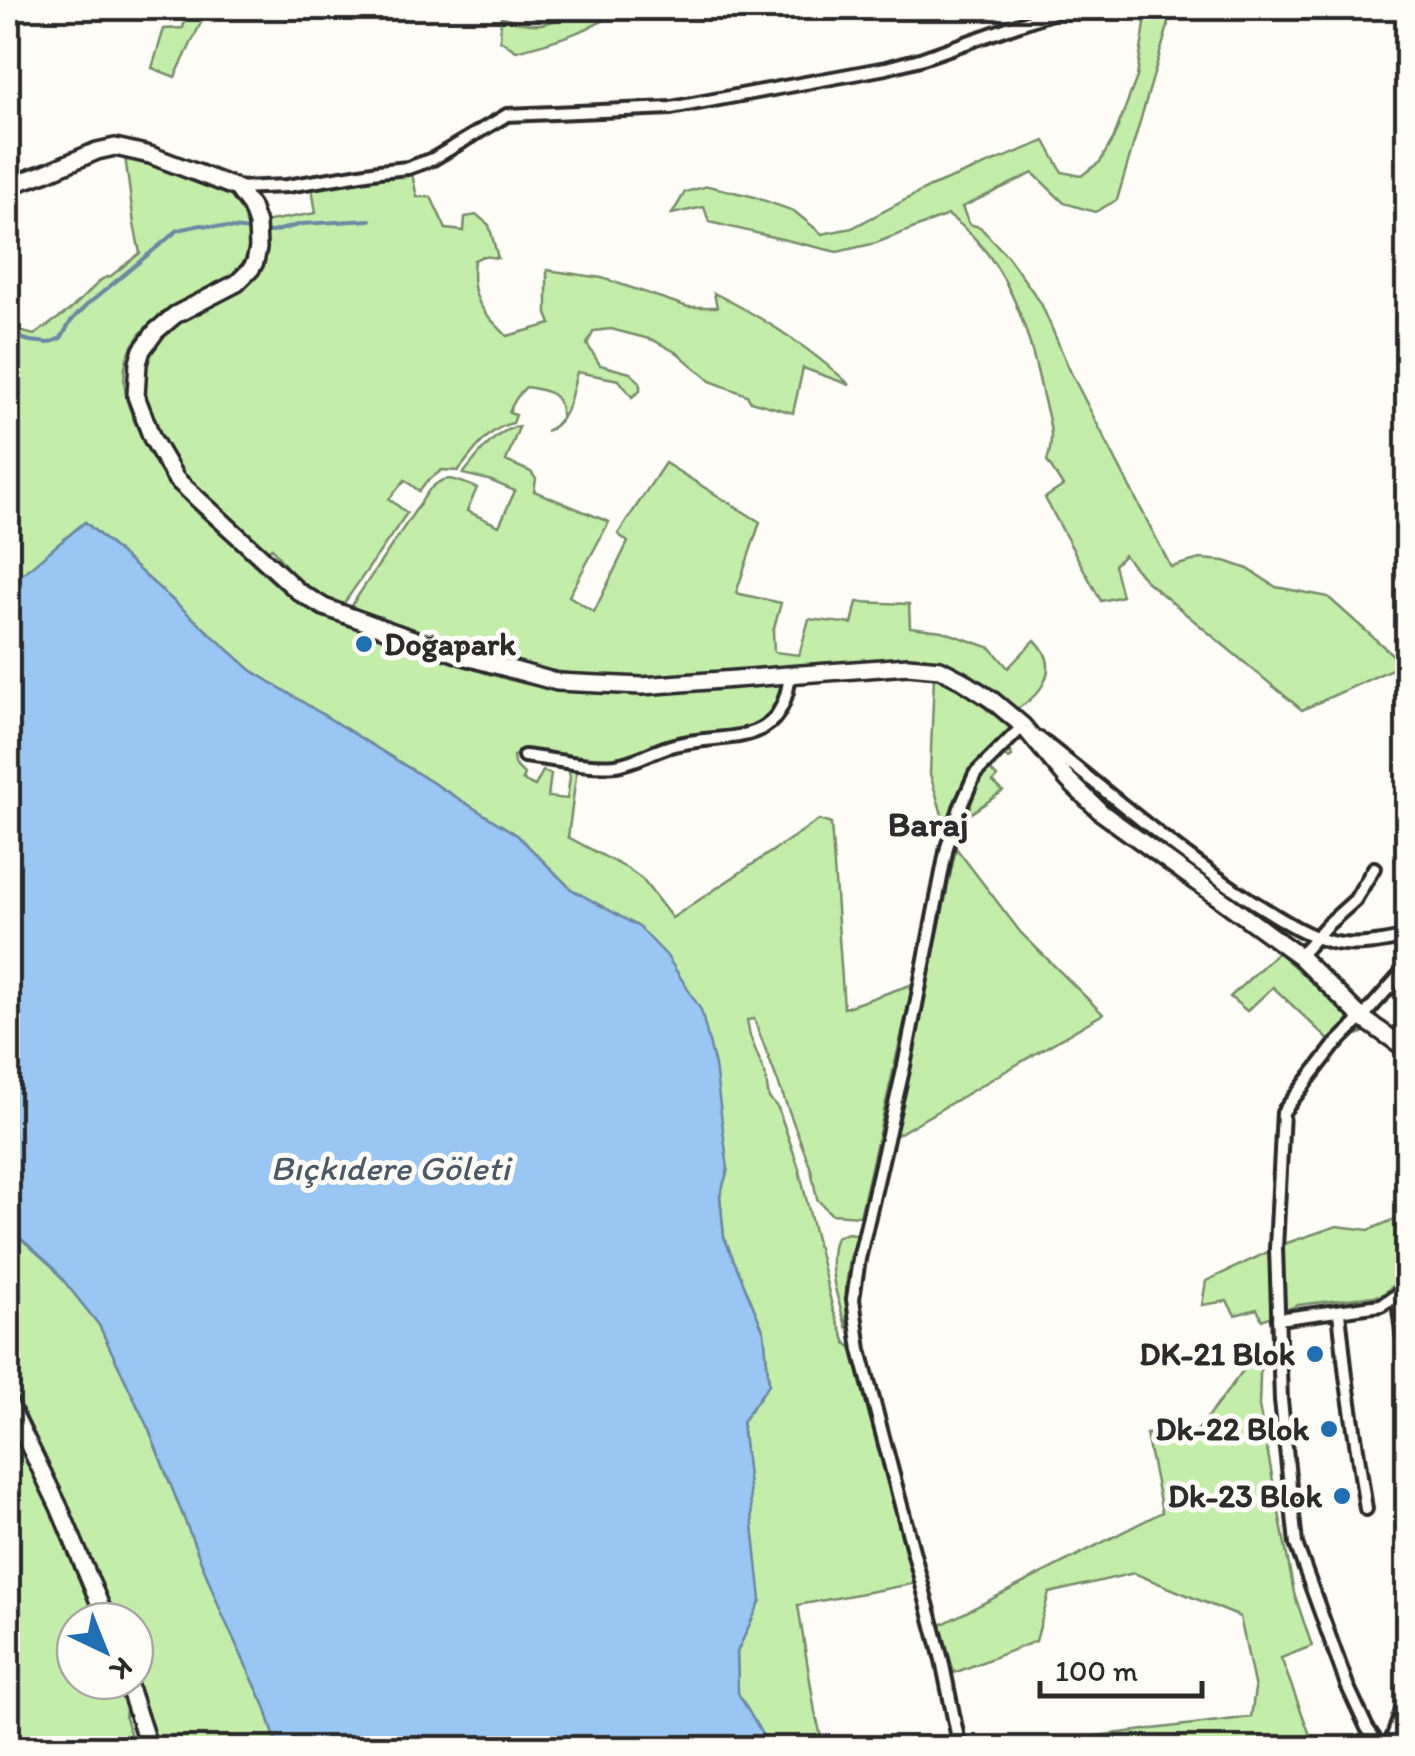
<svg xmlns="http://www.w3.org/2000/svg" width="1415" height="1756" font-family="Itim,sans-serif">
<rect width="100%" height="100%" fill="#fdfcf7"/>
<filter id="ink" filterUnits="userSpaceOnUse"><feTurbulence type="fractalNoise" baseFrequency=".01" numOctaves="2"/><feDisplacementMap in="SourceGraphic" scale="20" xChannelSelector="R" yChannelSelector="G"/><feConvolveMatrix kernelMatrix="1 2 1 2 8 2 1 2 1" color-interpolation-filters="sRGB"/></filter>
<g filter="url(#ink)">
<g fill="#c3eda9" stroke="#778c6a" stroke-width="2.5">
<polygon points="188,8 208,8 175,77 152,68 164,29 183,28"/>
<path d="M587 8H624C593 30 552 42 516 51L500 40 501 16C540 32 551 22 587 8Z"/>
<path d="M1138 8H1166L1168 26 1117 200 1095 212 1064 203 1033 173 962 207 969 224 980 227 1008 257 1041 303 1071 373 1171 567 1200 559 1225 561 1248 569 1276 587 1328 597 1403 664 1302 710 1145 580 1124 555 1114 565 1122 596 1101 601 1045 498 1063 486 1047 461C1056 434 1048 419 1042 392 1028 326 1006 256 948 215L876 243 837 252 709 222 704 207 672 214 685 192 708 186 751 196 794 211 822 234 852 228 930 187 1045 141 1062 172 1081 176 1100 162 1114 137 1137 77 1145 24Z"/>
<path d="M125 156 227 191C243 203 250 216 251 235 252 298 151 291 128 355 116 390 135 425 151 455 169 491 202 517 232 543 256 565 279 591 306 608 317 614 330 618 341 622 367 633 393 643 419 651 459 664 501 680 542 687 619 702 706 688 783 682 778 744 709 735 663 743 643 747 624 758 603 760 578 761 550 755 524 752L513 756 514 764 524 774 522 780 535 786 543 771 551 774 548 797 567 799 570 777 568 767 577 769 568 837 628 869 642 879 672 918 819 820 831 824 844 1008 913 984 860 1216 831 1214 817 1199 811 1169 754 1019 747 1020 750 1036 765 1074 769 1098 778 1108 798 1165 833 1310 846 1343 853 1349 917 1583 798 1605 815 1712 824 1748H702L738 1693 737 1652 760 1600 742 1422 769 1384 764 1332 724 1237 720 1196 728 1169 639 927 571 889 517 835 251 670 85 522 8 586V328L34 335 70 310 102 279 111 276 140 253 134 224Z"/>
<path d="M412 174 417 197H431L446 229 464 231 465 217 477 215 489 225 498 258 483 256 474 260C469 298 482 311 507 336L551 324 547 314V270L602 278 688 307H717L714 293C762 317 810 348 850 385L803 368 793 413 750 401 747 395 710 381 679 354 653 340 611 329 594 331 587 344 600 365 630 373 640 382V391L632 397 619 380 577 372C571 393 569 424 546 431L554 426 561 418C563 393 547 390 526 387 517 395 513 402 509 413L516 415 513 423C489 427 473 453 458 471L442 470 426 482 419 491 405 480 389 499 407 513 342 606C305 589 295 580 272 548L265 552C247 534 228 517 209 500 200 491 189 483 182 473 149 428 119 368 171 324 192 307 242 296 256 274 266 259 263 240 263 222L316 213 312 188 386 175Z"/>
<path d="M515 427H519L506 461 531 472 536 479 534 491 609 522 569 596 594 612 628 542 618 534 665 463 760 522 736 593 781 603 773 632 774 652 799 655 809 619 852 624 857 602 909 604 910 627 942 631 991 648 1008 668 1035 640C1062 667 1043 694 1015 710L939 663 914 658 683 676 599 677 525 667 349 609 429 490C446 472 456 480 477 488L467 511 499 526 515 491 489 480 463 474C478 456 492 434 515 427Z"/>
<polygon points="934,676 952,683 1012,728 982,756 964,782 946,828 930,774"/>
<path d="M1010 748 1012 756 1009 759 1004 756 991 771 997 777 993 782 1003 791 967 816C975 790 984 760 1010 748Z"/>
<polygon points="956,848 1021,933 1103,1014 895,1136"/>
<polygon points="1278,952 1362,1028 1363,1033 1331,1042 1273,987 1247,1011 1230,997"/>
<polygon points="1407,1214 1407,1273 1382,1295 1298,1305 1262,1320 1257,1309 1235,1315 1227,1301 1202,1305 1206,1281 1287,1243 1337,1226 1369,1230"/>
<polygon points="8,1227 52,1266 99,1325 149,1430 222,1614 265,1706 278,1748 157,1748 135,1681 135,1621 115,1621 86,1550 8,1386"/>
<path d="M848 1233 858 1235 850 1258 846 1287 847 1329C838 1301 825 1265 836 1237Z"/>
<polygon points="1261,1347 1259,1406 1294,1593 1312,1646 1281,1658 1315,1748 1251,1748 1250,1745 1227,1748 996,1748 1251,1717 1255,1689 1240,1617 1134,1573 1049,1593 1036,1641 954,1673 941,1625 1162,1512 1146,1434 1197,1431"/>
<polygon points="8,1420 34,1472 99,1621 75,1621 75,1681 119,1681 127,1705 125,1718 135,1748 8,1748"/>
</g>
<polygon fill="#99c6f3" stroke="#6d88a3" stroke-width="2.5" points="85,522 251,670 517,835 571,889 639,927 667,956 701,1010 715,1066 728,1169 720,1196 724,1237 764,1332 769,1384 742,1422 761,1600 737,1652 738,1693 770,1748 278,1748 265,1706 222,1614 149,1430 99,1325 52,1266 8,1227 8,586"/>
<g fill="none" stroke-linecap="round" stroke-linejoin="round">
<g stroke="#6d88a3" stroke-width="4">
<polyline points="261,231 272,232 302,224 370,220"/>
<polyline points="8,334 30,341 49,343 61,338 71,321 87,305 178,230 201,225 251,230"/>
</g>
<defs>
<g id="street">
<polyline points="237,188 287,186 379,171 408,168 433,159 507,115 671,108 886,68 920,59 1065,8"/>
<path d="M1039 738C1110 794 1179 854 1255 903 1278 917 1304 935 1331 942 1355 948 1384 942 1408 937"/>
<path d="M524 756C552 759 588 768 616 765 637 762 654 750 674 745 729 731 782 752 790 674"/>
<polyline points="1299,956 1327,925 1355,900 1374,868"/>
<polyline points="1397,1295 1408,1375"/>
<polyline points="1339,1312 1346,1376 1366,1509"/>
<polyline points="1278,1319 1381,1305 1408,1288"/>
<polyline points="960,1748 942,1660 860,1350 853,1299 859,1259 904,1066 947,847 960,808 975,774 1023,726 1026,728"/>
<polyline points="1381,1748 1367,1728 1347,1685 1296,1544 1281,1400 1276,1248 1283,1112 1334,1046 1362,1018 1408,966"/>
<polyline points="1389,1748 1408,1693"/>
</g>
<g id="secondary">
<polyline points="8,186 45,173 97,151 115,147 150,155 237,188 251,207 257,224 258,248 255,262 251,269 237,283 175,315 156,331 142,350 138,363 136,396 152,438 176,479 299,592 324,607 396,633 463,656 557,682 642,686 908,666 940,669 963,681 992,700 1023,726 1068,780 1102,813 1299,956 1362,1018 1408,1050"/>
<polyline points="8,1402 59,1507 107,1621"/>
<polyline points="127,1681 149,1748"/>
</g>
</defs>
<use href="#street" stroke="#2b2b2b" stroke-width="18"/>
<use href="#secondary" stroke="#2b2b2b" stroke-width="22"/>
<use href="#street" stroke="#fdfcf7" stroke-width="10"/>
<use href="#secondary" stroke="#fdfcf7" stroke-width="15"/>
</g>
</g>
<g fill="#1f6fb2" stroke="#fdfcf7" stroke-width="4">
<circle cx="364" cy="644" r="10"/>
<circle cx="1315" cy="1354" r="10"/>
<circle cx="1329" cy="1429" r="10"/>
<circle cx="1342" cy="1496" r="10"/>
</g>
<g text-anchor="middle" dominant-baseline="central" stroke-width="10" stroke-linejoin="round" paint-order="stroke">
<g font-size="32" font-weight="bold" fill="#2b2b2b" stroke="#fdfcf7" text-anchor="end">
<text x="384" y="644" text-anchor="start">Doğapark</text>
<text x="1295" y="1354">DK-21 Blok</text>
<text x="1309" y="1429">Dk-22 Blok</text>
<text x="1322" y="1496">Dk-23 Blok</text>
</g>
<g font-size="35" font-weight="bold" fill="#2b2b2b" stroke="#fdfcf7">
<text x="928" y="824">Baraj</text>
</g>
<g font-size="35" font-style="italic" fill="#4c5a67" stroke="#fdfcf7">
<text x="390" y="1168">Bıçkıdere Göleti</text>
</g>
</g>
<rect width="1415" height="1756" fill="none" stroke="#fdfcf7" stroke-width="40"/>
<rect x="20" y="20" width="1375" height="1716" fill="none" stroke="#2b2b2b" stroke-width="4" filter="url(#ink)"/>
<g transform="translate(105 1651) rotate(137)"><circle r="48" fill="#fdfcf7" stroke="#a9a8a5" stroke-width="2.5"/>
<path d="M0-8L18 38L0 25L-18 38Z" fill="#1f6fb2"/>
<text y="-15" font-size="28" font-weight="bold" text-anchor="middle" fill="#2b2b2b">K</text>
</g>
<path d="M1040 1681v15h162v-15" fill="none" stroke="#2b2b2b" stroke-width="5"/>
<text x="1055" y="1681" font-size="30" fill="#2b2b2b" stroke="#fdfcf7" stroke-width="8" paint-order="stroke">100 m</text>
</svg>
